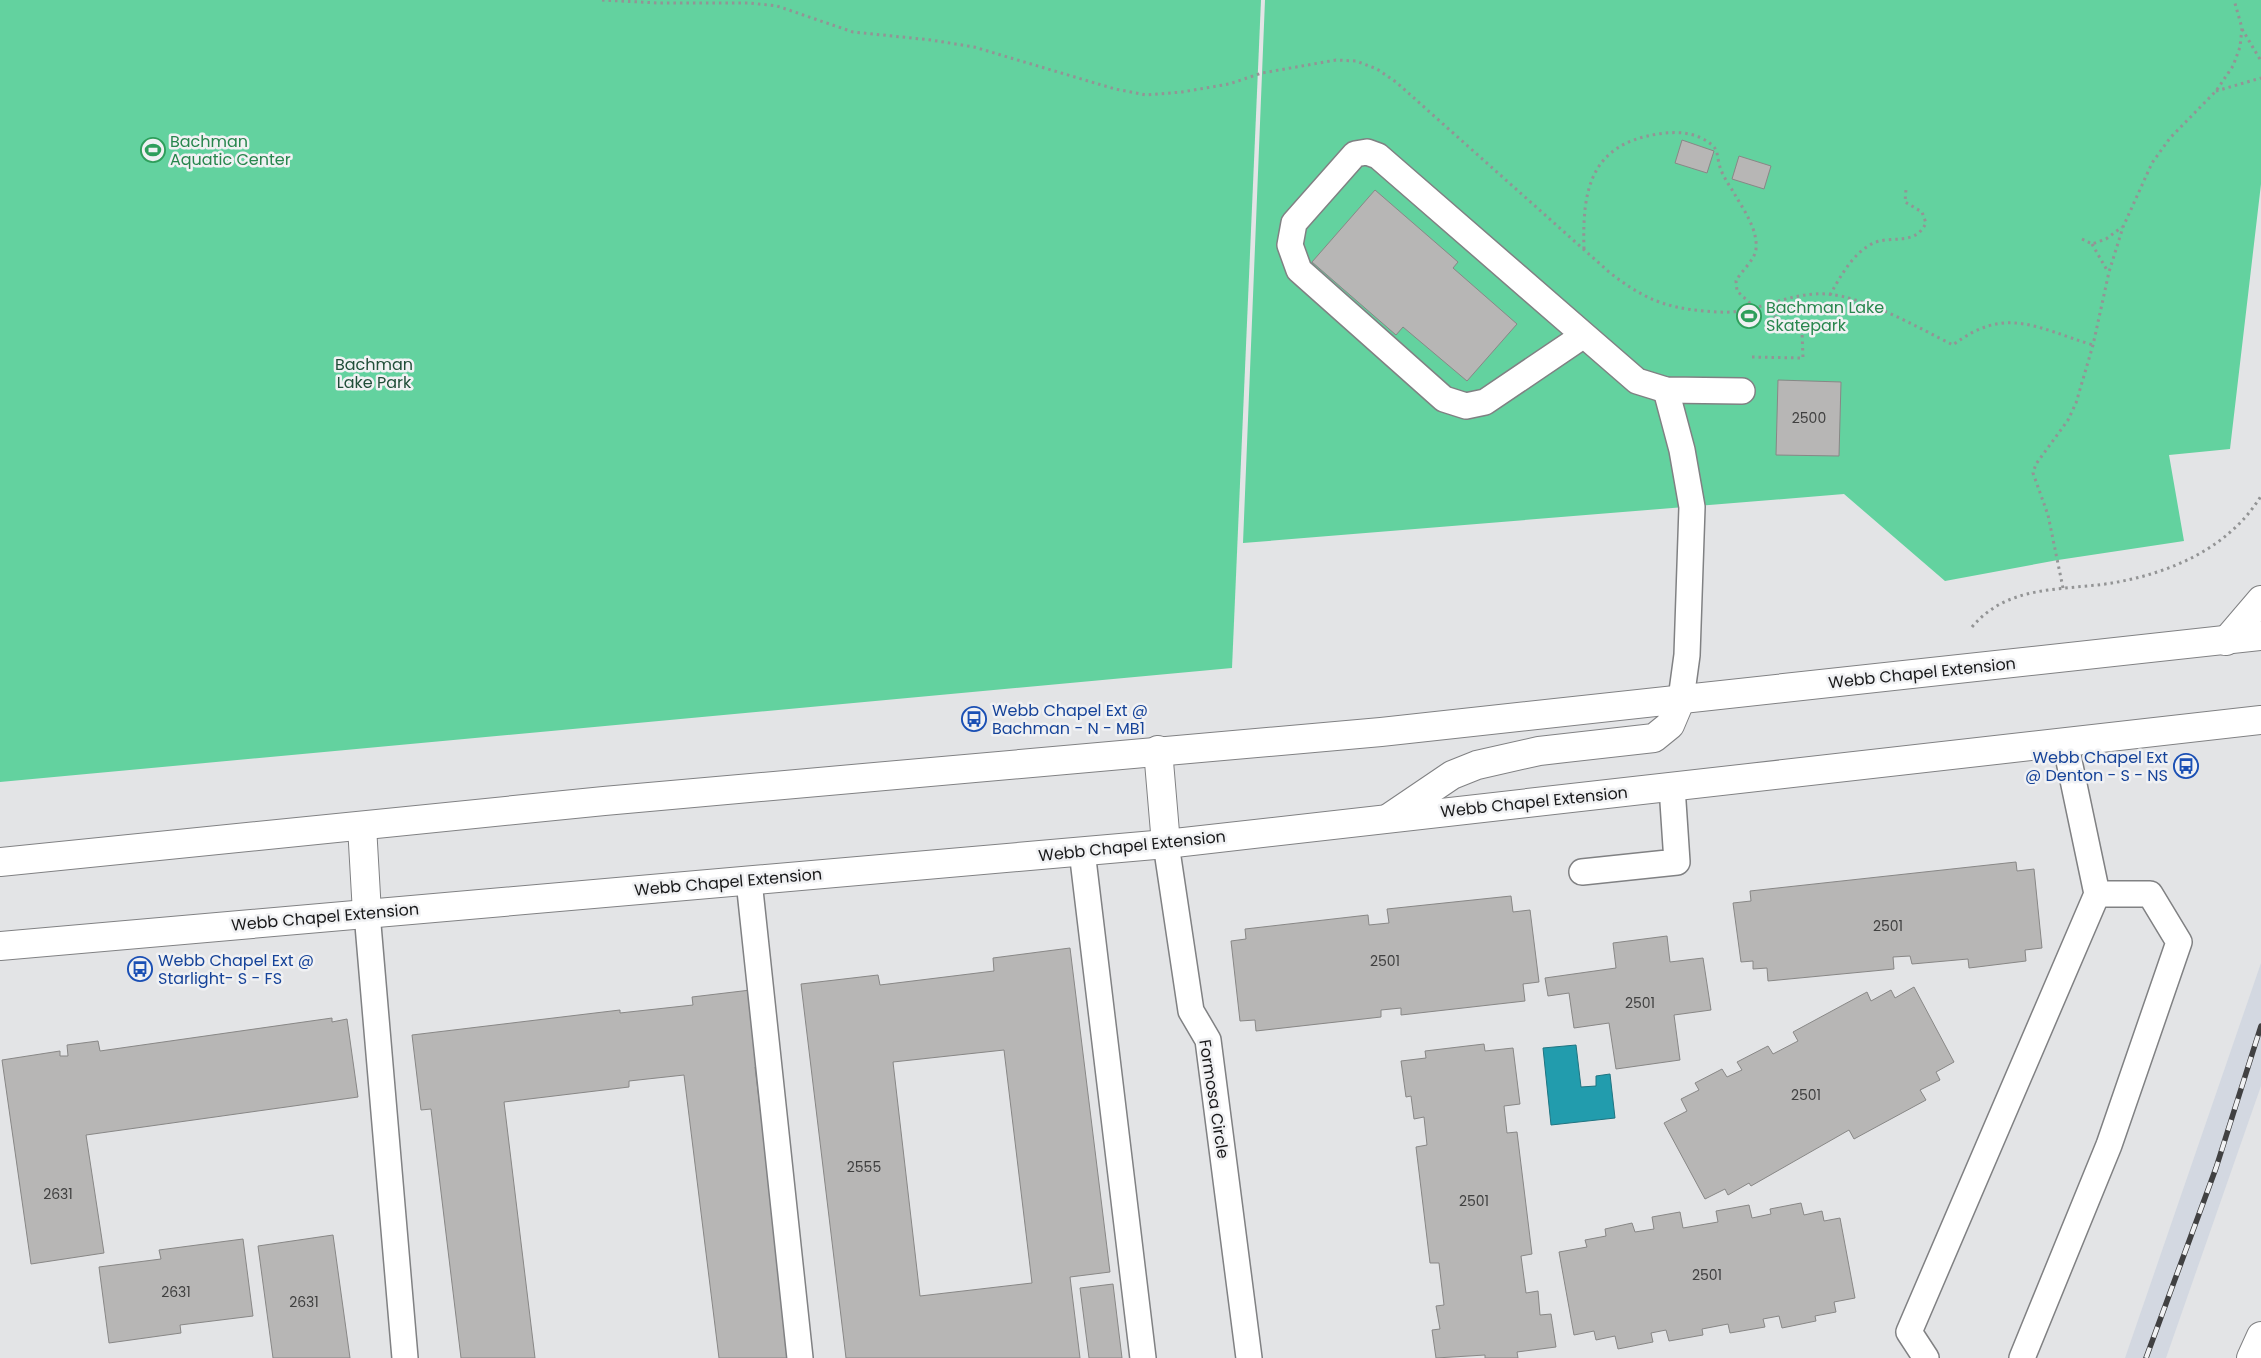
<svg xmlns="http://www.w3.org/2000/svg" width="2261" height="1358" font-family="Poppins,sans-serif">
<rect width="100%" height="100%" fill="#e3e4e6"/>
<polygon fill="#d3d8e1" points="2261,963 2261,1086 2166,1358 2125,1358"/>
<g fill="#63d29f">
<polygon points="0,0 1261,0 1232,668 0,782"/>
<polygon points="1265,0 2261,0 2261,184 2230,449 2169,455 2184,541 2058,560 1945,581 1844,494 1243,543"/>
</g>
<polygon fill="#229cad" stroke="#1f7481" points="1576,1045 1581,1087 1596,1086 1596,1076 1610,1074 1615,1118 1551,1125 1543,1048"/>
<g fill="#b7b6b5" stroke="#888786" fill-rule="evenodd">
<polygon points="1682,140 1714,151 1707,173 1675,163"/>
<polygon points="1739,156 1771,166 1764,189 1732,179"/>
<polygon points="1375,190 1458,262 1453,268 1517,324 1467,381 1403,327 1396,335 1312,262"/>
<polygon points="1778,380 1841,382 1839,456 1776,455"/>
<polygon points="2016,862 2017,871 2034,869 2042,948 2025,950 2026,961 1969,968 1968,959 1912,964 1910,956 1893,957 1894,969 1768,981 1767,968 1753,969 1753,961 1741,962 1733,903 1751,901 1750,891"/>
<polygon points="1511,896 1513,912 1530,910 1539,982 1523,984 1525,1001 1401,1015 1401,1008 1381,1010 1381,1017 1256,1031 1255,1020 1240,1021 1231,941 1246,939 1245,929 1368,915 1369,925 1389,923 1387,909"/>
<polygon points="1667,936 1670,962 1703,958 1711,1010 1674,1015 1680,1060 1616,1069 1609,1023 1574,1028 1569,993 1548,996 1545,978 1616,968 1613,943"/>
<path d="M1070 948 1110 1272 1070 1277 1080 1358H846L801 984 878 975 880 985 994 971 993 958ZM1004 1050 1032 1283 920 1296 893 1062Z"/>
<polygon points="1914,987 1954,1062 1936,1072 1940,1080 1920,1090 1926,1100 1854,1139 1849,1130 1751,1186 1749,1183 1728,1195 1725,1189 1705,1199 1664,1123 1687,1111 1681,1099 1699,1090 1695,1083 1722,1069 1727,1077 1742,1070 1737,1062 1768,1046 1773,1054 1798,1041 1793,1032 1867,992 1871,1001 1891,990 1895,998"/>
<polygon points="759,989 768,1066 755,1067 791,1358 719,1358 684,1075 629,1081 629,1087 504,1102 535,1358 461,1358 431,1109 421,1110 412,1035 620,1010 620,1013 693,1005 692,997"/>
<polygon points="332,1018 332,1022 347,1019 358,1097 86,1135 104,1253 31,1264 2,1060 60,1051 60,1056 68,1056 67,1045 98,1041 100,1051"/>
<polygon points="1484,1044 1485,1051 1513,1048 1520,1104 1504,1106 1507,1133 1517,1132 1532,1254 1521,1256 1526,1293 1538,1291 1540,1315 1551,1314 1556,1347 1517,1352 1518,1358 1485,1358 1485,1355 1436,1358 1432,1330 1440,1329 1436,1306 1444,1305 1439,1263 1430,1263 1416,1147 1427,1145 1424,1117 1414,1119 1411,1096 1406,1097 1401,1061 1426,1058 1425,1051"/>
<polygon points="1801,1203 1804,1215 1822,1211 1824,1221 1840,1218 1855,1298 1834,1302 1836,1312 1815,1316 1816,1321 1782,1328 1779,1316 1763,1319 1765,1327 1730,1333 1728,1324 1702,1329 1703,1335 1669,1341 1666,1330 1651,1333 1653,1342 1618,1349 1615,1336 1596,1340 1594,1331 1574,1335 1559,1252 1587,1247 1585,1240 1606,1236 1605,1229 1632,1223 1635,1232 1654,1229 1652,1217 1680,1212 1683,1228 1718,1222 1716,1211 1749,1205 1752,1218 1771,1214 1770,1209"/>
<polygon points="333,1235 350,1358 273,1358 258,1246"/>
<polygon points="243,1239 253,1316 180,1325 181,1333 109,1343 99,1267 161,1259 159,1250"/>
<polygon points="1113,1284 1122,1358 1089,1358 1080,1288"/>
</g>
<g fill="none" stroke-linecap="round" stroke-linejoin="round">
<defs>
<g id="service">
<polyline points="1584,335 1378,156 1367,152 1355,154 1294,223 1290,245 1299,270 1444,399 1466,406 1485,402 1584,335 1637,381 1666,390 1742,391"/>
<polyline points="1666,390 1682,450 1692,507 1687,655 1681,699"/>
<polyline points="1166,844 1191,1011 1208,1040 1249,1358"/>
<polyline points="1082,851 1143,1358"/>
<polyline points="1582,872 1677,862 1672,787"/>
<polyline points="749,881 800,1358"/>
<polyline points="367,913 405,1358"/>
<polyline points="1926,1358 1909,1332 2097,894 2065,742"/>
<polyline points="2022,1358 2109,1145 2179,942 2150,894 2097,894"/>
</g>
<g id="secondary">
<polyline points="2226,641 2261,600"/>
<polyline points="1158,750 1166,844"/>
<polyline points="1390,817 1452,775 1477,765 1539,751 1654,738 1670,725 1681,699"/>
<polyline points="362,826 367,913"/>
<polyline points="0,862 604,801 1381,732 2261,636"/>
<polyline points="0,946 1166,844 2261,720"/>
<polyline points="2251,1358 2261,1336"/>
</g>
</defs>
<use href="#service" stroke="#808183" stroke-width="28"/>
<use href="#secondary" stroke="#808183" stroke-width="30"/>
<g stroke="#939495" stroke-width="3" stroke-dasharray="2.5 4" stroke-linecap="butt">
<path d="M602 0 658 3H750L777 6 853 32 931 40 974 47 1115 89 1146 95 1182 92 1229 84 1262 73 1336 60 1356 61 1377 69 1396 82 1609 272C1641 297 1664 308 1705 311 1716 312 1728 313 1739 311 1770 306 1795 292 1827 294 1865 297 1919 328 1953 345 2005 305 2037 328 2093 345"/>
<polyline points="2242,29 2261,61"/>
<polyline points="2216,91 2261,78"/>
<polyline points="2082,239 2092,244 2106,239 2122,227"/>
<polyline points="2092,244 2108,272"/>
<path d="M1584 249C1582 189 1591 144 1658 134 1677 131 1697 132 1712 145 1718 150 1717 156 1719 163 1721 174 1728 183 1734 193 1743 209 1758 229 1756 249 1755 260 1741 271 1736 281L1737 291 1754 307"/>
<path d="M1830 295C1840 277 1851 257 1868 246 1889 232 1913 249 1926 223L1922 212 1905 202 1906 189"/>
<polyline points="1752,357 1803,358 1802,331 1774,329 1777,300"/>
<polyline points="2063,588 2048,515 2033,473 2036,464 2068,420 2076,403 2093,345 2109,272 2123,227 2152,163 2170,138 2216,91 2233,66 2240,47 2242,28 2234,0"/>
<path d="M1972 627C2008 584 2062 591 2112 583 2171 573 2229 548 2261 496"/>
</g>
<use href="#service" stroke="#fff" stroke-width="25"/>
<use href="#secondary" stroke="#fff" stroke-width="28"/>
<defs>
<polyline id="rail" points="2146,1358 2216,1168 2261,1026"/>
</defs>
<use href="#rail" stroke="#414142" stroke-width="5.5"/>
<use href="#rail" stroke="#f0f1f3" stroke-width="4" stroke-dasharray="11" stroke-linecap="butt"/>
</g>
<defs>
<symbol id="stadium-ring" viewBox="-11 -11 22 22"><circle r="9.5" fill="#f0f1f3" stroke="#2e9e5b" stroke-width="1.5"/><path d="M0-5a6.5 5 0 1 0 0 10a6.5 5 0 1 0 0-10ZM-3.5-1.8h7v3.6h-7Z" fill="#2e9e5b"/></symbol>
<symbol id="bus-ring" viewBox="-11 -11 22 22"><circle r="9.5" fill="#f0f1f3" stroke="#1a4fb4" stroke-width="1.5"/><path d="M-5-6H5V4H4V6H2V4H-2V6H-4V4H-5ZM-3.5-4V0h7V-4ZM-3.5 1.2v1.5H-2V1.2ZM2 1.2v1.5H3.5V1.2Z" fill="#1a4fb4"/></symbol>
</defs>
<g fill-rule="evenodd">
<use href="#stadium-ring" x="139" y="136" width="28" height="28"/>
<use href="#stadium-ring" x="1735" y="302" width="28" height="28"/>
<use href="#bus-ring" x="960" y="705" width="28" height="28"/>
<use href="#bus-ring" x="2172" y="752" width="28" height="28"/>
<use href="#bus-ring" x="126" y="955" width="28" height="28"/>
</g>
<g text-anchor="middle" dominant-baseline="central" stroke-width="5" stroke-linejoin="round" paint-order="stroke">
<g font-size="14" fill="#404040">
<text x="1809" y="418">2500</text>
<text x="1888" y="926">2501</text>
<text x="1385" y="961">2501</text>
<text x="1640" y="1003">2501</text>
<text x="1806" y="1095">2501</text>
<text x="864" y="1167">2555</text>
<text x="58" y="1194">2631</text>
<text x="1474" y="1201">2501</text>
<text x="1707" y="1275">2501</text>
<text x="176" y="1292">2631</text>
<text x="304" y="1302">2631</text>
</g>
<g font-size="16" fill="#27864d" stroke="#f0f1f3" text-anchor="start">
<text x="170" y="141">Bachman<tspan x="170" dy="18">Aquatic Center</tspan></text>
<text x="1766" y="307">Bachman Lake<tspan x="1766" dy="18">Skatepark</tspan></text>
</g>
<g font-size="16" fill="#204e39" stroke="#f0f1f3">
<text x="374" y="364">Bachman<tspan x="374" dy="18">Lake Park</tspan></text>
</g>
<g font-size="16" fill="#181819" stroke="#f0f1f3">
<text transform="translate(1922 673) rotate(-6)">Webb Chapel Extension</text>
<text transform="translate(1534 802) rotate(-6)">Webb Chapel Extension</text>
<text transform="translate(1132 846) rotate(-6)">Webb Chapel Extension</text>
<text transform="translate(728 882) rotate(-5)">Webb Chapel Extension</text>
<text transform="translate(325 917) rotate(-5)">Webb Chapel Extension</text>
<text transform="translate(1214 1099) rotate(81)">Formosa Circle</text>
</g>
<g font-size="16" fill="#164399" stroke="#f0f1f3" text-anchor="start">
<text x="992" y="710">Webb Chapel Ext @<tspan x="992" dy="18">Bachman - N - MB1</tspan></text>
<text x="2168" y="757" text-anchor="end">Webb Chapel Ext<tspan x="2168" dy="18">@ Denton - S - NS</tspan></text>
<text x="158" y="960">Webb Chapel Ext @<tspan x="158" dy="18">Starlight- S - FS</tspan></text>
</g>
</g>
</svg>
